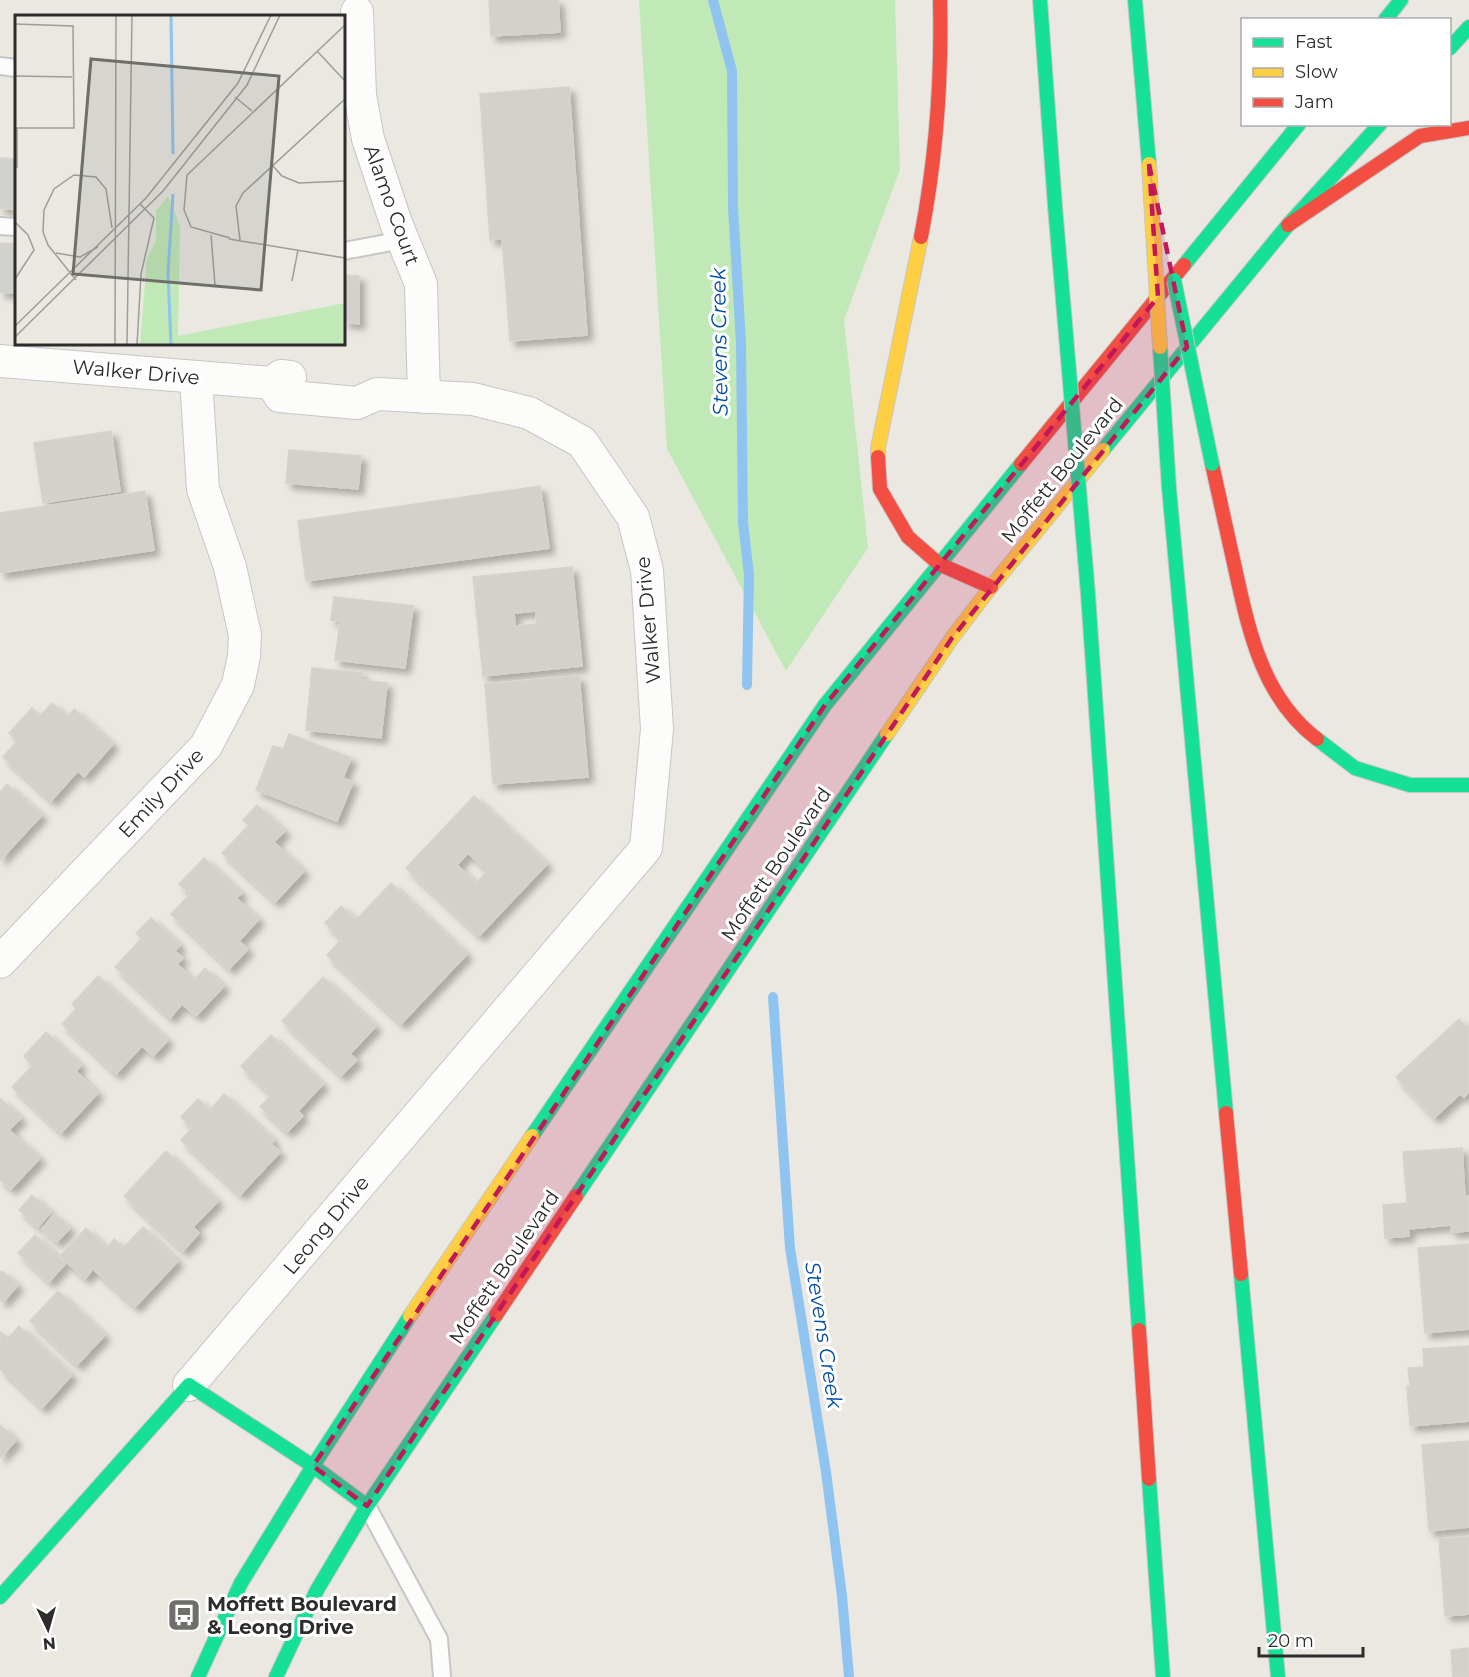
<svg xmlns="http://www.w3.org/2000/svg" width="1469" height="1677" font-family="Montserrat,sans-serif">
<defs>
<filter id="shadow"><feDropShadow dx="5.5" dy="5.5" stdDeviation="3" flood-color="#0004"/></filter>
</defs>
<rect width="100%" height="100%" fill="#eae8e1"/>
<polygon fill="#c1e9b7" points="639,0 895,0 900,170 844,320 868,548 786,671 667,449"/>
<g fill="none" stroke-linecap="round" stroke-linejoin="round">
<g stroke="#8fc4f1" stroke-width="10">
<polyline points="713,0 732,71 733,207 741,343 743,522 749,575 747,685"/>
<polyline points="773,997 790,1248 826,1472 842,1596 849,1677"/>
</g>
</g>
<g fill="#d3d1cc" stroke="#d5d3cd" stroke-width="1.5" fill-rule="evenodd" filter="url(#shadow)">
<polygon points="489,0 558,0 560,32 491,36"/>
<polygon points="569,87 587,335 510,341 502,238 490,240 480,94"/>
<polygon points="0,158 16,159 16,210 0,208"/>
<polygon points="0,243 16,244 16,293 0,292"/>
<polygon points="344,275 359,276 359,324 344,322"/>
<polygon points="111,431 120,491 43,503 34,443"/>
<polygon points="289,450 361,456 358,489 286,483"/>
<polygon points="540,486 549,548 306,581 298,521"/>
<polygon points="145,491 154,550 0,573 0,513"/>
<path d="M572 567 582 666 483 676 473 577ZM536 611 537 624 515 626 514 613Z"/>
<polygon points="334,597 413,606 405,668 335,660 340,621 331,620"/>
<polygon points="312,668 362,673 361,680 387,683 381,738 306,730"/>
<polygon points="579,676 588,777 493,784 485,684"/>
<polygon points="52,703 67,717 74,709 113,744 84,777 78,771 51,801 3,757 17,741 9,733 32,708 40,716"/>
<polygon points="289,734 351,758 343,778 353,782 337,821 256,790 273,746 283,749"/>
<polygon points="7,784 42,815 0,860 0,792"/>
<path d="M474 796 547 864 479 936 406 868ZM468 853 487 871 476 883 457 865Z"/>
<polygon points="257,805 285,831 274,842 304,871 275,902 222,853 249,825 243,820"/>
<polygon points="204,858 242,893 236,898 259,919 239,941 248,949 229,969 171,914 190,894 179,884"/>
<polygon points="391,883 467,954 401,1024 327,955 342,939 325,923 341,906 356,920"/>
<polygon points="151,918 180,945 175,951 183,958 177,964 194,980 205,968 224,986 196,1016 182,1004 170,1018 115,967 141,939 136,933"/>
<polygon points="98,976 168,1040 153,1056 142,1046 116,1074 62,1024 76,1009 72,1004"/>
<polygon points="323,977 376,1026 350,1054 357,1060 341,1076 282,1021"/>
<polygon points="1459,1019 1469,1030 1469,1092 1464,1097 1460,1094 1434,1118 1396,1077"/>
<polygon points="46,1032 81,1065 76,1071 98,1093 61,1133 12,1087 33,1065 24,1056"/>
<polygon points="271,1035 323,1084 298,1111 303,1116 287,1132 260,1107 271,1095 241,1066"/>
<polygon points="224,1094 274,1140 271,1144 280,1152 240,1195 181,1140 192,1128 181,1117 198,1099 210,1110"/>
<polygon points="0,1098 21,1118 9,1130 40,1158 11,1189 0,1180"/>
<polygon points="1462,1148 1465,1197 1469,1196 1469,1231 1451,1232 1451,1225 1408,1229 1409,1236 1385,1238 1383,1205 1407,1203 1403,1152"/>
<polygon points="166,1151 218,1201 193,1227 199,1233 183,1251 124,1196"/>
<polygon points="32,1195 51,1212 38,1227 19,1210"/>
<polygon points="54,1214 70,1228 57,1242 42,1229"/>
<polygon points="143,1227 178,1261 135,1307 93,1269 85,1279 60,1256 86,1228 107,1248 114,1239 123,1248"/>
<polygon points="35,1235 65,1264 49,1282 18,1253"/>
<polygon points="1469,1244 1469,1329 1425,1333 1418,1248"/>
<polygon points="2,1271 18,1285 3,1302 0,1300 0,1273"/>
<polygon points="58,1291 105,1335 77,1365 30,1321"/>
<polygon points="19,1326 72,1375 42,1408 0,1369 0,1333 1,1332 8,1338"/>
<polygon points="1469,1346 1469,1421 1410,1426 1407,1386 1410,1386 1408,1368 1424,1367 1423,1349"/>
<polygon points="0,1425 16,1440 0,1458"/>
<polygon points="1469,1441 1469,1527 1429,1531 1422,1445"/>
<polygon points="1469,1537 1469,1614 1445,1616 1439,1539"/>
<polygon points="1469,1648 1469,1677 1453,1677 1451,1650"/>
</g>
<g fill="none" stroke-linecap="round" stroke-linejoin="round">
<defs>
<g id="lane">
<polyline points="0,66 16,68"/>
<polyline points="0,226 16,227"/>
<polyline points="344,251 402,240"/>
<polyline points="367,1506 439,1639 442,1677"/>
</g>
<g id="street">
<polyline points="357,12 360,95 368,139 396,223 421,284 424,397"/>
<polyline points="0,361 272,383 281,376 290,377"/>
<polyline points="0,962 206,746 238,685 244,656 245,635 230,567 203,489 196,377"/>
<polyline points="189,1385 646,848 657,729 647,570 633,517 582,442 529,413 473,399 377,394 357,403 280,396 272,383"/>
</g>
<g id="fast">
<polyline points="1040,0 1055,206"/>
<polyline points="1135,0 1149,164"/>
<polyline points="1385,20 1401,0"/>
<polyline points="1450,48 1469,27"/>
<polyline points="1184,265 1299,124"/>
<polyline points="1103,450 1288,225 1380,124"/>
<polyline points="1169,488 1226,1113"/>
<polyline points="1088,594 1139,1330"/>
<polyline points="1317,739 1355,768 1410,785 1469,785"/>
<polyline points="532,1136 825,705 1021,464"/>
<polyline points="576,1196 887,734"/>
<polyline points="1241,1274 1278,1677"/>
<polyline points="1149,1479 1163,1677"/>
<polyline points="0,1597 189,1385 313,1466 367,1506"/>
<polyline points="198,1677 241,1583 313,1466 410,1316"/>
<polyline points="276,1677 317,1590 367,1506 496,1315"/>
</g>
<g id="slow">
<polyline points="878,457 878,448 921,237"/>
<polyline points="887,734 952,638 991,587 1103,450"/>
<polyline points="410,1316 532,1136"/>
</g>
<g id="jam">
<polyline points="1288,225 1420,136 1469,128"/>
<path d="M921 237C936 159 942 80 940 0"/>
<polyline points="878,457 880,489 908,537 939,564 991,587"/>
<polyline points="1021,464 1184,265"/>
<path d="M1212 464C1220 499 1227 533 1235 568 1249 631 1262 697 1317 739"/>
<polyline points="1226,1113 1241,1274"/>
<polyline points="496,1315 576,1196"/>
<polyline points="1139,1330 1149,1479"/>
</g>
</defs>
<use href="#lane" stroke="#c7c6c7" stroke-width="20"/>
<use href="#street" stroke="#c7c6c7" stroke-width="34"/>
<use href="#fast" stroke="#c7c6c7" stroke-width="16"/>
<use href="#slow" stroke="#c7c6c7" stroke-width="16"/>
<use href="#jam" stroke="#c7c6c7" stroke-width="16"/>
<use href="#lane" stroke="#fcfcfa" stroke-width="16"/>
<use href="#street" stroke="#fcfcfa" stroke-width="32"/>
<use href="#fast" stroke="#16e098" stroke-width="14"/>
<use href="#slow" stroke="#ffcf43" stroke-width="14"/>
<use href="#jam" stroke="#f24e42" stroke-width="14"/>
<defs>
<g id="fast-bridge">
<polyline points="1055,206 1088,594"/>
<polyline points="1174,280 1212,464"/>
<polyline points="1160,347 1169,488"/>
</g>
<polyline id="slow-bridge" points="1149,164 1160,347"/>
</defs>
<use href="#fast-bridge" stroke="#c6c5c2" stroke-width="16" stroke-linecap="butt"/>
<use href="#slow-bridge" stroke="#c6c5c2" stroke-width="16" stroke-linecap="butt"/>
<use href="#fast-bridge" stroke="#16e098" stroke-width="14"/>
<use href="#slow-bridge" stroke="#ffcf43" stroke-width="14"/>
</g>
<path fill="#c2185b" fill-opacity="0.2" stroke="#c2185b" stroke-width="4.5" stroke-dasharray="12 8" stroke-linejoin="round" d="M1149 164 1187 347 952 638 367 1506 313 1466 825 705 1158 297Z"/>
<defs>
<symbol id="bus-square" viewBox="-11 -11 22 22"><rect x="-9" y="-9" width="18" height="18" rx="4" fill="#6e6e6b" stroke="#fff"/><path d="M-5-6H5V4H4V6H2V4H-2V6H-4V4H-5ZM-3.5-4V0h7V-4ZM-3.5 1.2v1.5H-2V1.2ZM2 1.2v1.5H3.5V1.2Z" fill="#fff"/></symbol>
</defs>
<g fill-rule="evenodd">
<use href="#bus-square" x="165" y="1596" width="38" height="38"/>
</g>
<g text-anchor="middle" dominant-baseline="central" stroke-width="6" stroke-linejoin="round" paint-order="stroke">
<g font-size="20" fill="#2c2c2c" stroke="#fff">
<text transform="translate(392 205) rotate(70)">Alamo Court</text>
<text transform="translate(136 372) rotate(5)">Walker Drive</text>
<text transform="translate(1062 470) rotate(-51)">Moffett Boulevard</text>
<text transform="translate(648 620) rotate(-95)">Walker Drive</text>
<text transform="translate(161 793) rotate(-47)">Emily Drive</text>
<text transform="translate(776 864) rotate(-56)">Moffett Boulevard</text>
<text transform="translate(326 1225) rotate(-50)">Leong Drive</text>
<text transform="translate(504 1267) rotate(-56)">Moffett Boulevard</text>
</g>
<g font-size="20" font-weight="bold" fill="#2c2c2c" stroke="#fff" text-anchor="start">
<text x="207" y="1604">Moffett Boulevard<tspan x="207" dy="23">&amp; Leong Drive</tspan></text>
</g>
<g font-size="21" font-style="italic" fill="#024da9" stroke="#fff">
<text transform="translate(719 342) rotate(-91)">Stevens Creek</text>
<text transform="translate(824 1335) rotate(81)">Stevens Creek</text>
</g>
</g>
<g transform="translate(15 15)">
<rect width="330" height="330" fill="#eae8e1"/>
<path d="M153 181 165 211 163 321 330 288V330H125L132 244 141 225V196Z" fill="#c1e9b7"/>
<path fill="none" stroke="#8fc4f1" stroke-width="3" d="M156 0 158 139M156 330 153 258 158 179"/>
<path fill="none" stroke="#9e9d99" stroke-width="1.5" d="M0 9 58 11 59 113H0M302 36 330 66M0 61 57 62M220 82 237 96M2 113V153M258 151 267 161 284 168 330 166M0 207 13 220 19 235 0 264M196 220 200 270M215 223 176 212 169 195 172 160 330 10M214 224 330 243M225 225 221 191 228 178 330 84M41 238 65 242 83 232M61 265 33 230 28 217 29 195 39 174 59 160 81 162 91 174 97 213M277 266 283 235M0 311 131 183 223 68 256 0M0 322 148 176 232 70 265 0M100 330 101 0M112 330 117 0M122 330 126 259 139 203 125 189"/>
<path fill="#6e6e6b" fill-opacity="0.15" stroke="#6e6e6b" stroke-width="3" d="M76 44 264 61 246 275 58 259Z"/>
<rect width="330" height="330" fill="none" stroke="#2c2c2c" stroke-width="3"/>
</g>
<rect x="1241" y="18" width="210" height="108" fill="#ffffff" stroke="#ababab" stroke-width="1.5"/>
<rect x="1253" y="38" width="30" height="9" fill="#16e098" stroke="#ababab" stroke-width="1.5"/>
<text x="1295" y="48" font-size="18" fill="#2c2c2c">Fast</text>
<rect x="1253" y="68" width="30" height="9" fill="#ffcf43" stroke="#ababab" stroke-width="1.5"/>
<text x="1295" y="78" font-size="18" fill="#2c2c2c">Slow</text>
<rect x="1253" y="98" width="30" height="9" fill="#f24e42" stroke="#ababab" stroke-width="1.5"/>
<text x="1295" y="108" font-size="18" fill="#2c2c2c">Jam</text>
<g transform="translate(48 1629) rotate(175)" stroke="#ffffff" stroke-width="4.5" paint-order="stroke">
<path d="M0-4.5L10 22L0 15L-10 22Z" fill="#2c2c2c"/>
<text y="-9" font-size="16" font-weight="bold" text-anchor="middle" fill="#2c2c2c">N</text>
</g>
<path d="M1259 1647v9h104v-9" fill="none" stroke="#2c2c2c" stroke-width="3"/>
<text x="1268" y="1647" font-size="18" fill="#2c2c2c" stroke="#ffffff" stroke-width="4.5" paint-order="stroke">20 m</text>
</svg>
